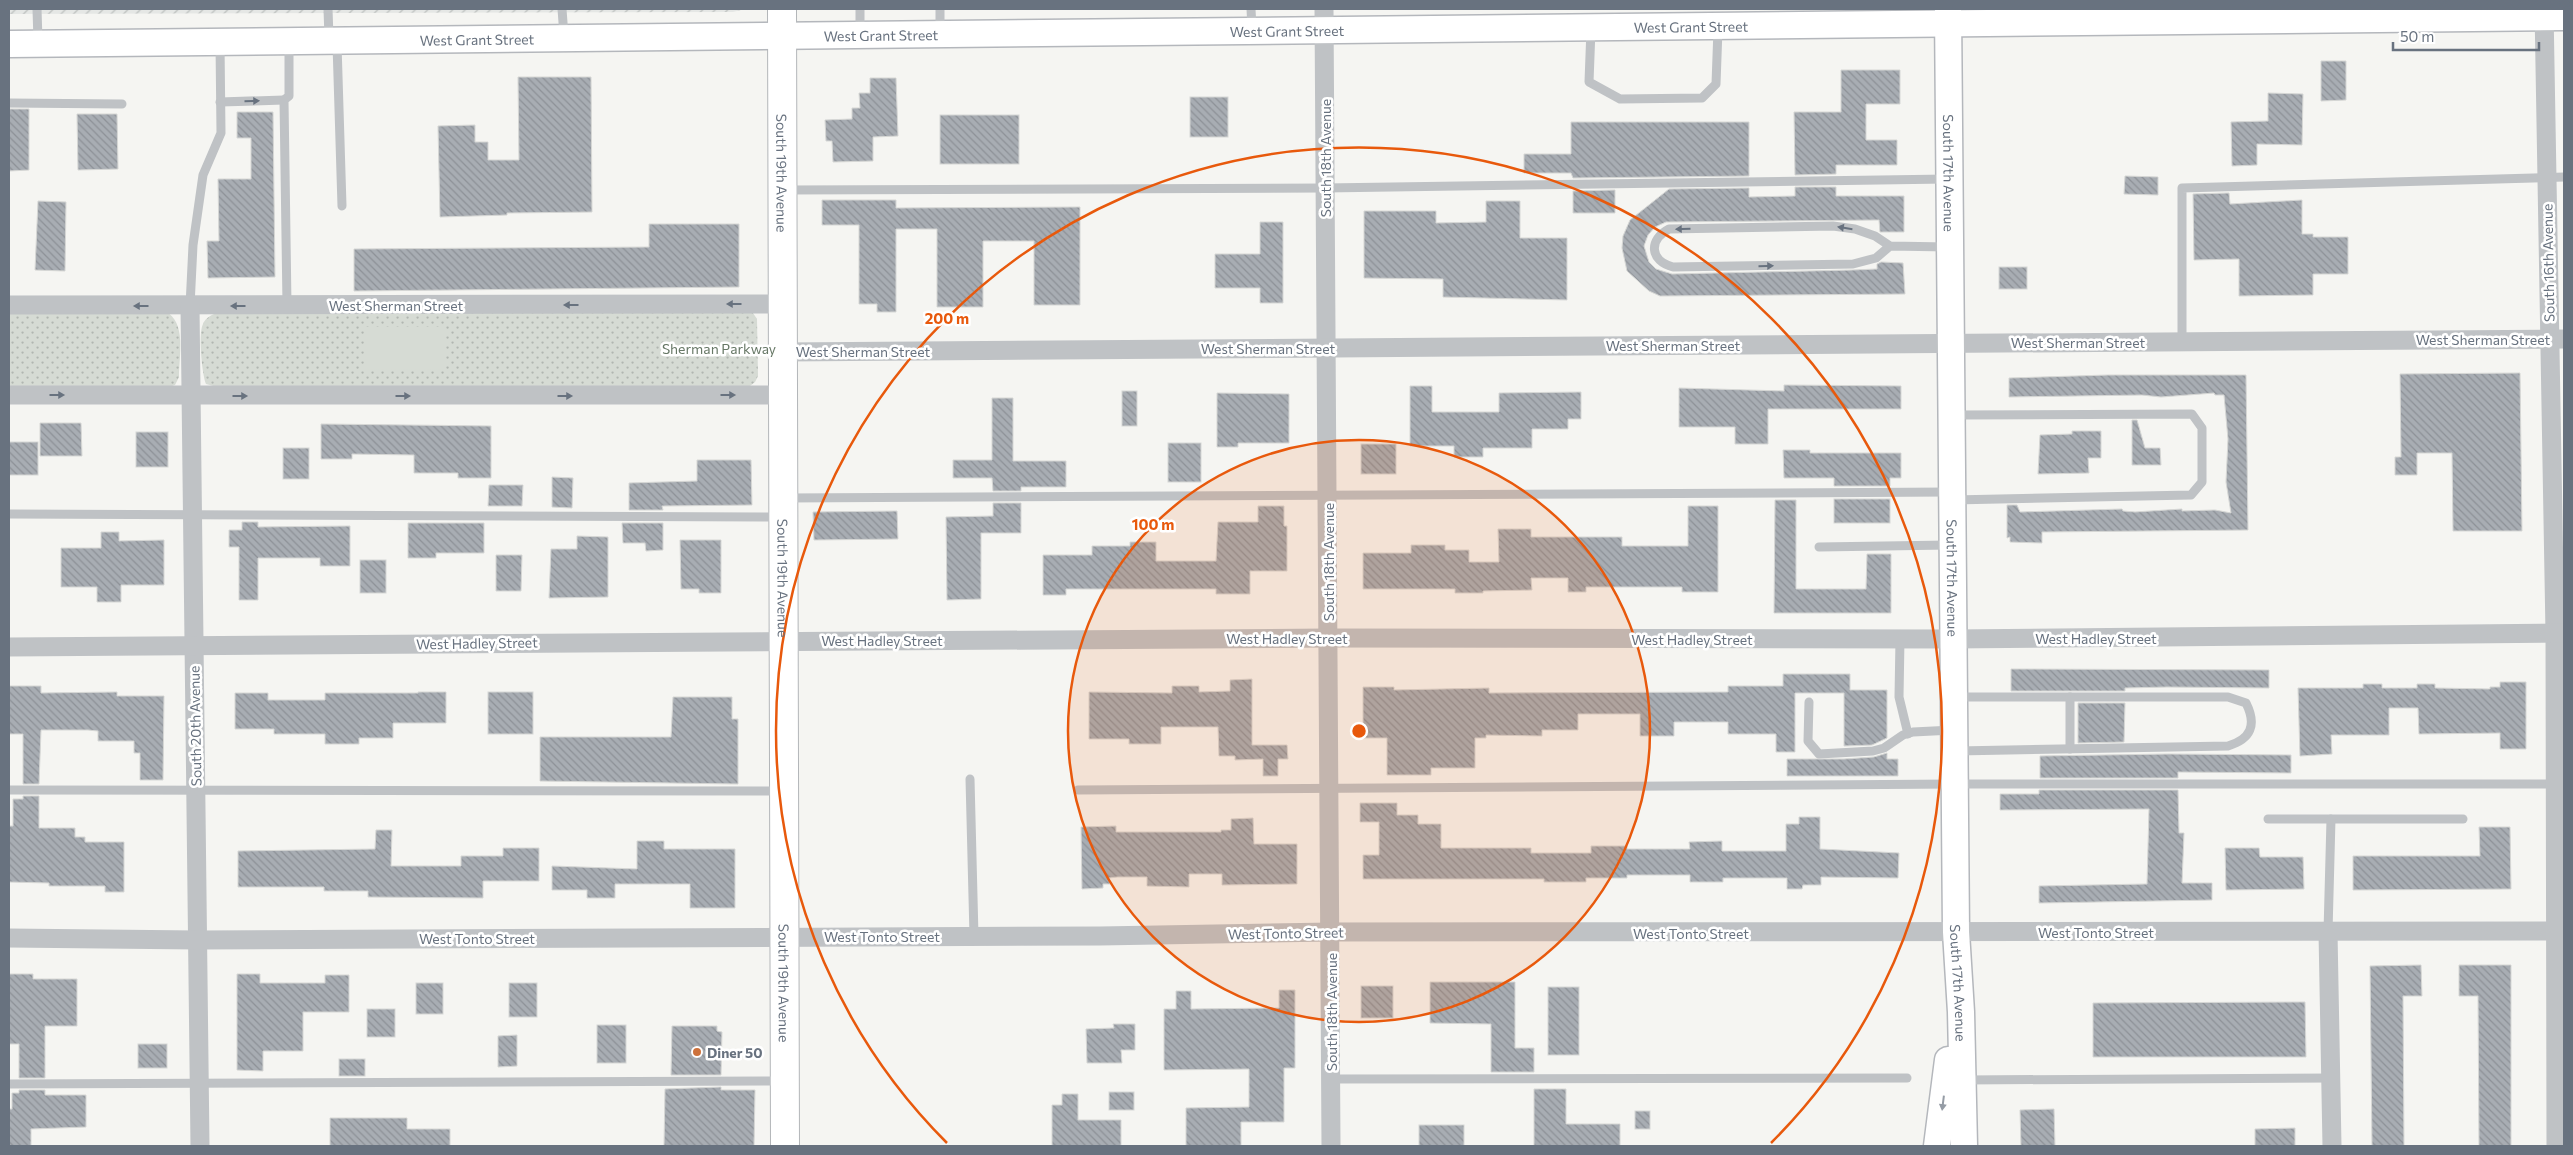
<svg xmlns="http://www.w3.org/2000/svg" width="2573" height="1155" font-family="Commissioner,sans-serif">
<defs>
<pattern id="industrial-furrows" width="10" height="10" patternUnits="userSpaceOnUse" patternTransform="scale(1.25)"><rect width="10" height="10" fill="#e5e7e5"/><path d="M-1 1l2-2M0 10L10 0M9 11l2-2" fill="none" stroke="#bdc0bf"/></pattern>
<pattern id="park-dots" width="8" height="8" patternUnits="userSpaceOnUse" patternTransform="scale(1.25)"><rect width="8" height="8" fill="#d6dbd4"/><path d="M2 2h.1M6 6h.1" fill="none" stroke="#b1b6b1" stroke-width="1.8" stroke-linecap="round"/></pattern>
<pattern id="building-back-hatch" width="6" height="6" patternUnits="userSpaceOnUse" patternTransform="scale(1.25)"><rect width="6" height="6" fill="#a8adb3"/><path d="M-1 5l2 2M0 0l6 6M5-1l2 2" fill="none" stroke="#8d9197"/></pattern>
</defs>
<rect width="100%" height="100%" fill="#f5f5f2"/>
<polygon fill="url(#industrial-furrows)" points="9,9 745,9 733,12 9,14"/>
<g fill="url(#park-dots)">
<path d="M165 311C187 322 179 356 179 377L175 385 166 388H9V312Z"/>
<path d="M218 312 753 313 757 319 758 376 755 382 750 386 217 387 206 384C202 374 198 334 203 324 206 317 212 315 218 312Z"/>
</g>
<polygon fill="#d6dbd4" points="365,327 446,327 446,370 365,369"/>
<g fill="url(#building-back-hatch)" stroke="#d6d7d5">
<polygon points="2321,61 2346,61 2346,100 2321,101"/>
<polygon points="1841,70 1900,70 1900,104 1866,104 1866,140 1897,140 1897,165 1836,165 1836,174 1795,175 1794,112 1841,112"/>
<polygon points="518,77 591,77 592,212 507,213 507,215 440,217 438,126 475,125 475,142 488,142 488,160 519,160"/>
<polygon points="870,78 896,78 898,136 873,137 873,161 833,162 832,141 826,141 825,120 852,119 852,108 860,108 859,93 870,93"/>
<polygon points="2268,93 2303,94 2302,145 2257,144 2257,165 2232,166 2231,122 2268,121"/>
<rect x="1190" y="97" width="38" height="40"/>
<polygon points="9,109 29,109 29,170 9,171"/>
<polygon points="237,112 273,112 275,277 208,278 207,241 219,241 218,179 251,179 251,138 237,138"/>
<polygon points="77,114 117,114 118,169 78,170"/>
<rect x="940" y="115" width="79" height="49"/>
<polygon points="1571,122 1749,122 1749,176 1573,178 1571,173 1524,173 1524,154 1571,154"/>
<polygon points="2125,176 2158,177 2158,195 2124,194"/>
<polygon points="1795,187 1836,187 1836,196 1904,196 1904,232 1880,232 1879,220 1666,222 1655,227 1648,235 1644,246 1649,262 1656,269 1672,274 1853,270 1877,269 1877,264 1881,262 1903,263 1905,294 1660,296 1649,291 1627,271 1622,248 1623,236 1630,220 1669,189 1749,188 1749,197 1795,196"/>
<polygon points="1615,190 1615,213 1573,213 1573,191"/>
<polygon points="2229,193 2230,204 2302,200 2302,234 2313,234 2313,237 2348,237 2348,274 2313,274 2313,295 2239,296 2239,259 2194,260 2193,194"/>
<polygon points="822,200 896,200 896,208 1080,207 1080,305 1034,305 1034,241 983,241 983,307 937,307 937,229 896,229 896,312 877,312 877,304 859,304 859,225 822,225"/>
<polygon points="38,201 66,202 65,271 35,270"/>
<polygon points="1486,201 1520,201 1520,238 1567,238 1567,300 1443,297 1443,279 1364,278 1364,211 1436,211 1436,223 1486,222"/>
<polygon points="1260,222 1283,222 1283,303 1260,303 1260,288 1215,288 1215,254 1260,254"/>
<polygon points="649,224 739,224 739,287 354,291 354,249 649,247"/>
<rect x="1999" y="267" width="28" height="22"/>
<polygon points="2520,373 2522,531 2453,531 2452,453 2417,453 2417,475 2395,475 2395,457 2401,457 2400,374"/>
<polygon points="2108,375 2246,375 2248,530 2042,532 2042,543 2010,542 2010,537 2007,538 2007,505 2017,505 2020,512 2122,509 2123,511 2135,512 2182,509 2182,511 2215,510 2231,513 2226,482 2228,439 2224,395 2215,395 2214,393 2161,397 2142,395 2009,397 2009,378"/>
<polygon points="1784,385 1901,386 1901,409 1768,409 1768,444 1735,444 1735,427 1679,427 1679,388 1784,391"/>
<polygon points="1410,386 1432,386 1432,412 1499,412 1499,393 1581,392 1581,419 1568,419 1568,429 1532,429 1532,448 1483,448 1483,457 1454,457 1454,446 1410,446"/>
<rect x="1122" y="391" width="15" height="35"/>
<polygon points="1217,393 1289,394 1289,443 1238,443 1238,447 1217,447"/>
<polygon points="992,398 1013,398 1013,461 1066,461 1066,487 1021,487 1021,491 993,491 992,478 953,478 953,460 992,460"/>
<polygon points="2132,420 2137,420 2145,448 2160,448 2161,465 2132,465"/>
<polygon points="40,423 81,423 82,456 40,456"/>
<polygon points="321,424 491,426 491,478 458,478 458,473 414,473 414,455 352,454 352,459 321,459"/>
<polygon points="2072,431 2101,431 2101,458 2088,458 2089,473 2038,474 2040,435 2072,434"/>
<rect x="136" y="432" width="32" height="35"/>
<rect x="9" y="442" width="29" height="33"/>
<rect x="1168" y="443" width="33" height="39"/>
<rect x="1361" y="444" width="35" height="30"/>
<rect x="283" y="448" width="26" height="31"/>
<polygon points="1783,450 1810,450 1810,453 1901,453 1901,478 1890,478 1890,486 1834,486 1834,478 1784,478"/>
<polygon points="697,460 751,460 752,505 662,506 663,510 629,510 629,483 697,481"/>
<polygon points="552,477 573,478 572,508 552,507"/>
<polygon points="489,485 523,485 522,506 488,506"/>
<rect x="1834" y="499" width="56" height="24"/>
<polygon points="1775,500 1796,500 1796,589 1866,589 1867,554 1891,554 1891,613 1774,613"/>
<polygon points="993,503 1021,503 1021,533 981,533 981,599 947,600 946,517 993,516"/>
<polygon points="1258,506 1284,506 1284,526 1287,526 1287,571 1250,571 1250,594 1216,594 1216,589 1066,589 1066,595 1043,595 1043,555 1092,555 1092,546 1130,546 1130,542 1156,542 1156,561 1216,561 1218,522 1258,522"/>
<polygon points="1688,506 1718,506 1718,592 1682,592 1682,587 1586,587 1586,592 1568,592 1568,578 1531,578 1532,590 1483,591 1483,593 1455,593 1455,589 1363,589 1363,553 1411,553 1411,545 1445,545 1445,550 1469,550 1469,562 1499,562 1498,529 1531,529 1531,537 1622,537 1622,546 1688,546"/>
<polygon points="897,511 898,539 814,540 813,512"/>
<polygon points="242,522 258,522 258,527 350,526 350,566 320,566 320,558 258,558 258,600 239,600 239,547 229,547 229,530 242,530"/>
<polygon points="408,523 484,523 484,553 436,553 436,558 408,558"/>
<polygon points="622,523 663,523 663,550 646,551 645,543 623,543"/>
<polygon points="101,532 119,532 119,541 164,540 164,585 121,585 121,602 97,602 97,587 61,587 61,548 101,548"/>
<polygon points="577,536 608,537 608,597 549,598 551,549 577,549"/>
<polygon points="680,540 721,540 721,593 699,593 699,589 681,589"/>
<polygon points="496,555 522,555 521,591 496,591"/>
<rect x="360" y="560" width="26" height="33"/>
<polygon points="2011,669 2269,670 2269,688 2167,687 2125,688 2125,691 2011,691"/>
<polygon points="1783,674 1850,674 1850,690 1887,690 1887,738 1872,745 1844,746 1844,693 1795,693 1795,752 1776,752 1776,734 1728,734 1728,722 1674,722 1674,736 1640,736 1640,714 1578,714 1578,730 1542,730 1542,736 1486,735 1486,738 1475,738 1475,768 1431,768 1431,775 1387,775 1387,738 1363,738 1363,687 1394,687 1394,690 1489,688 1489,693 1728,692 1728,686 1783,686"/>
<polygon points="1252,679 1252,745 1287,745 1288,759 1278,759 1278,776 1263,776 1263,759 1235,760 1235,756 1219,756 1218,727 1161,727 1161,744 1129,744 1129,739 1089,739 1089,692 1172,693 1172,686 1199,686 1199,692 1230,691 1230,680"/>
<polygon points="2500,682 2526,682 2526,749 2500,749 2500,733 2419,734 2418,708 2389,708 2389,735 2331,735 2332,754 2300,756 2298,688 2363,688 2363,684 2382,684 2382,688 2417,688 2417,684 2435,684 2435,688 2490,689 2490,687 2500,687"/>
<polygon points="9,686 41,686 41,693 117,692 117,696 164,696 163,780 140,780 140,753 134,753 134,741 98,741 98,731 88,730 41,730 39,784 23,784 23,734 9,734"/>
<polygon points="418,692 446,692 446,723 393,723 393,738 359,738 359,744 325,744 325,734 274,734 274,729 235,729 235,693 268,693 268,700 325,700 325,693 418,693"/>
<rect x="488" y="692" width="45" height="42"/>
<polygon points="673,697 732,697 732,719 738,719 738,784 540,781 540,737 671,737"/>
<polygon points="2078,703 2125,703 2124,742 2078,743"/>
<polygon points="1887,753 1887,759 1898,759 1898,776 1787,776 1787,759 1844,759 1874,757"/>
<polygon points="2169,754 2291,755 2291,773 2178,772 2178,778 2040,778 2040,756"/>
<polygon points="2039,790 2178,790 2179,833 2184,833 2182,883 2212,883 2212,900 2039,903 2039,886 2147,884 2149,809 2000,810 2000,794 2039,794"/>
<polygon points="23,796 39,796 39,828 75,828 75,837 85,837 85,842 124,842 124,892 105,892 105,886 49,886 49,883 9,882 9,826 13,826 13,799 23,799"/>
<polygon points="1360,803 1397,803 1397,815 1418,815 1418,824 1441,824 1441,848 1531,848 1531,853 1591,853 1591,846 1627,846 1627,849 1690,849 1689,842 1722,841 1722,851 1786,851 1786,824 1799,824 1799,817 1820,817 1820,849 1899,853 1898,878 1821,877 1821,885 1803,885 1802,889 1787,889 1787,878 1723,878 1723,882 1690,882 1690,875 1627,875 1627,878 1586,878 1586,882 1544,882 1544,879 1363,879 1363,855 1379,855 1379,822 1360,822"/>
<polygon points="1253,818 1254,844 1297,844 1297,884 1222,885 1222,874 1189,874 1189,887 1147,886 1147,877 1117,877 1109,878 1110,884 1103,884 1103,888 1082,889 1081,827 1116,826 1116,832 1221,832 1221,830 1231,830 1231,819"/>
<polygon points="2479,827 2510,827 2511,889 2353,890 2353,856 2480,856"/>
<polygon points="376,830 392,830 391,866 461,866 461,856 503,856 503,848 539,848 539,881 483,881 483,898 368,897 368,891 324,891 324,887 238,887 238,851 375,849"/>
<polygon points="637,841 664,841 664,849 735,849 735,908 690,908 690,884 615,884 615,898 587,898 587,890 552,890 552,866 637,869"/>
<polygon points="2225,848 2259,848 2260,857 2303,857 2304,889 2226,890"/>
<polygon points="2421,965 2422,996 2403,996 2404,1146 2372,1146 2370,966"/>
<polygon points="2459,965 2511,965 2511,1146 2479,1146 2478,996 2459,996"/>
<polygon points="9,974 33,974 33,979 77,979 77,1026 45,1026 45,1078 19,1078 19,1044 9,1044"/>
<polygon points="237,974 260,974 260,983 325,983 325,975 349,975 349,1012 303,1012 303,1051 263,1051 263,1071 237,1070"/>
<polygon points="1430,982 1515,982 1515,1048 1534,1048 1534,1072 1491,1072 1491,1024 1430,1023"/>
<rect x="416" y="983" width="27" height="31"/>
<rect x="509" y="983" width="28" height="34"/>
<rect x="1361" y="986" width="32" height="32"/>
<rect x="1548" y="987" width="31" height="68"/>
<polygon points="1279,990 1295,990 1295,1068 1284,1068 1284,1122 1241,1122 1241,1146 1186,1146 1186,1108 1249,1107 1249,1069 1164,1070 1164,1009 1176,1009 1176,991 1191,991 1191,1009 1279,1008"/>
<polygon points="2305,1002 2306,1057 2093,1057 2093,1003"/>
<rect x="367" y="1009" width="28" height="28"/>
<polygon points="1113,1024 1135,1024 1135,1050 1121,1050 1122,1063 1087,1063 1086,1029 1114,1028"/>
<rect x="597" y="1025" width="29" height="38"/>
<polygon points="672,1026 717,1026 717,1031 722,1032 721,1075 671,1075"/>
<polygon points="517,1035 517,1066 498,1067 498,1036"/>
<rect x="138" y="1044" width="29" height="24"/>
<rect x="339" y="1059" width="26" height="17"/>
<polygon points="721,1087 721,1090 755,1090 754,1146 664,1146 665,1089"/>
<polygon points="1534,1089 1566,1089 1566,1124 1620,1124 1620,1146 1534,1146"/>
<polygon points="19,1090 45,1090 45,1095 86,1095 86,1127 31,1129 31,1146 9,1146 9,1109 12,1109 12,1093 19,1093"/>
<rect x="1109" y="1092" width="25" height="18"/>
<polygon points="1062,1094 1078,1094 1078,1120 1121,1120 1121,1146 1052,1146 1052,1105 1062,1105"/>
<polygon points="2054,1109 2055,1146 2021,1146 2020,1110"/>
<rect x="1635" y="1111" width="15" height="18"/>
<polygon points="330,1118 407,1118 407,1129 450,1129 450,1146 330,1146"/>
<rect x="1419" y="1125" width="45" height="21"/>
<polygon points="2295,1128 2295,1146 2255,1146 2255,1129"/>
</g>
<g fill="none" stroke-linecap="round" stroke-linejoin="round">
<defs>
<g id="secondary">
<path id="s1" d="M1948 9 1956 932 1961 1012 1964 1146"/>
<path id="s2" d="M9 44 2564 17"/>
<polyline points="1937,1146 1948,1060"/>
</g>
<g id="primary">
<path id="s3" d="M782 9 785 1146"/>
</g>
</defs>
<use href="#secondary" stroke="#b4b7bc" stroke-width="29"/>
<use href="#primary" stroke="#b3b6b9" stroke-width="30"/>
<g stroke="#bfc2c5" stroke-width="9">
<polyline points="37,9 38,41"/>
<polyline points="328,9 329,38"/>
<polyline points="562,9 564,36"/>
<polyline points="860,9 860,34"/>
<polyline points="940,9 940,32"/>
<polyline points="1251,9 1252,28"/>
<polyline points="1591,29 1589,82 1620,99 1702,98 1716,84 1718,29"/>
<polyline points="337,44 342,206"/>
<polyline points="220,102 284,100"/>
<polyline points="9,103 122,104"/>
<polyline points="785,190 1325,188 1947,179"/>
<path d="M1890 246 1876 258 1853 264 1673 267C1650 261 1648 240 1669 229L1833 226 1855 229 1875 236 1890 246 1948 247"/>
<polyline points="287,305 284,100 289,96 289,43"/>
<polyline points="190,306 193,245 203,175 221,133 220,43"/>
<polyline points="2182,341 2182,188 2564,177"/>
<polyline points="786,498 1950,492"/>
<polyline points="1953,500 2191,495 2202,482 2202,428 2192,414 1954,415"/>
<polyline points="9,514 781,517"/>
<polyline points="1819,547 1949,545"/>
<polyline points="1900,639 1899,697 1908,734"/>
<path d="M1956 697H2228L2246 703C2257 725 2251 739 2228 746L1957 751"/>
<polyline points="2070,697 2070,749"/>
<polyline points="1809,702 1808,741 1819,754 1873,751 1884,748 1903,735 1913,732 1953,730"/>
<polyline points="970,779 974,936"/>
<polyline points="9,790 781,791"/>
<polyline points="1078,790 1954,784 2557,784"/>
<polyline points="2268,819 2463,819"/>
<polyline points="2328,932 2331,819"/>
<polyline points="1331,1079 1907,1078"/>
<polyline points="1964,1080 2331,1078"/>
<polyline points="9,1084 781,1081"/>
</g>
<g stroke="#bfc2c5" stroke-width="19">
<polyline points="1324,9 1331,1146"/>
<polyline points="2544,9 2555,633 2556,1146"/>
<polyline points="9,305 783,304"/>
<polyline points="190,306 200,1146"/>
<polyline points="783,352 2564,339"/>
<polyline points="9,395 783,395"/>
<polyline points="9,647 1328,638 1952,639 2564,633"/>
<polyline points="2328,932 2332,1146"/>
<polyline points="9,938 197,940 1100,936 1331,932 2564,931"/>
</g>
<use href="#secondary" stroke="#fff" stroke-width="26"/>
<use href="#primary" stroke="#fff" stroke-width="28"/>
</g>
<defs><path id="oneway-solid" d="M-6-.8H1V-3.2L6.5 0L1 3.2V.8H-6Z" transform="scale(1.25)"/></defs>
<g fill="#68727f">
<use href="#oneway-solid" transform="translate(252 101) rotate(-1)"/>
<use href="#oneway-solid" transform="translate(1845 228) rotate(-171)"/>
<use href="#oneway-solid" transform="translate(1683 229) rotate(179)"/>
<use href="#oneway-solid" transform="translate(1766 266) rotate(-1)"/>
<use href="#oneway-solid" transform="translate(734 304) rotate(180)"/>
<use href="#oneway-solid" transform="translate(571 305) rotate(180)"/>
<use href="#oneway-solid" transform="translate(141 306) rotate(180)"/>
<use href="#oneway-solid" transform="translate(238 306) rotate(180)"/>
<use href="#oneway-solid" transform="translate(57 395)"/>
<use href="#oneway-solid" transform="translate(728 395)"/>
<use href="#oneway-solid" transform="translate(240 396)"/>
<use href="#oneway-solid" transform="translate(403 396)"/>
<use href="#oneway-solid" transform="translate(565 396)"/>
</g>
<use fill="#959ca5" href="#oneway-solid" transform="translate(1943 1103) rotate(97)"/>
<circle cx="1359" cy="731" r="291" fill="#e8590c" fill-opacity=".12"/>
<g fill="none" stroke="#e8590c" stroke-width="2.5">
<circle cx="1359" cy="731" r="291"/>
<path d="M947 1143A583 583 0 1 1 1771 1143"/>
</g>
<circle fill="#cd713b" stroke="#fff" stroke-width="2" cx="697" cy="1052" r="5"/>
<g text-anchor="middle" dominant-baseline="central" stroke-width="5" stroke-linejoin="round" paint-order="stroke">
<g font-size="14" fill="#68727f" stroke="#fff">
<text stroke="none"><textPath href="#s2" startOffset="1682">West Grant Street</textPath></text>
<text stroke="none"><textPath href="#s2" startOffset="1278">West Grant Street</textPath></text>
<text stroke="none"><textPath href="#s2" startOffset="872">West Grant Street</textPath></text>
<text stroke="none"><textPath href="#s2" startOffset="468">West Grant Street</textPath></text>
<text transform="translate(1325 158) rotate(-90)">South 18th Avenue</text>
<text stroke="none"><textPath href="#s3" startOffset="164">South 19th Avenue</textPath></text>
<text stroke="none"><textPath href="#s1" startOffset="164">South 17th Avenue</textPath></text>
<text transform="translate(2548 263) rotate(-91)">South 16th Avenue</text>
<text x="396" y="305">West Sherman Street</text>
<text x="2483" y="339">West Sherman Street</text>
<text x="2078" y="342">West Sherman Street</text>
<text x="1673" y="345">West Sherman Street</text>
<text x="1268" y="348">West Sherman Street</text>
<text x="863" y="351">West Sherman Street</text>
<text transform="translate(1328 562) rotate(-90)">South 18th Avenue</text>
<text stroke="none"><textPath href="#s3" startOffset="569">South 19th Avenue</textPath></text>
<text stroke="none"><textPath href="#s1" startOffset="569">South 17th Avenue</textPath></text>
<text x="1287" y="638">West Hadley Street</text>
<text x="2096" y="638">West Hadley Street</text>
<text x="1692" y="639">West Hadley Street</text>
<text x="882" y="640">West Hadley Street</text>
<text transform="translate(477 643) rotate(-1)">West Hadley Street</text>
<text transform="translate(195 726) rotate(-91)">South 20th Avenue</text>
<text x="2096" y="932">West Tonto Street</text>
<text transform="translate(1286 933) rotate(-1)">West Tonto Street</text>
<text x="1691" y="933">West Tonto Street</text>
<text x="882" y="936">West Tonto Street</text>
<text x="477" y="938">West Tonto Street</text>
<text stroke="none"><textPath href="#s3" startOffset="974">South 19th Avenue</textPath></text>
<text stroke="none"><textPath href="#s1" startOffset="974">South 17th Avenue</textPath></text>
<text transform="translate(1331 1012) rotate(-90)">South 18th Avenue</text>
</g>
<g font-size="14" fill="#677866" stroke="#fff">
<text x="719" y="348">Sherman Parkway</text>
</g>
<g font-size="14" font-weight="bold" fill="#68727f" stroke="#fff" text-anchor="start">
<text x="707" y="1052">Diner 50</text>
</g>
</g>
<circle cx="1359" cy="731" r="8" fill="#e8590c" stroke="#fff" stroke-width="2.5"/>
<g font-size="15" text-anchor="middle" font-weight="bold" fill="#e8590c" stroke="#fff" stroke-width="5" stroke-linejoin="round" paint-order="stroke">
<text x="947" y="324">200 m</text>
<text x="1153" y="530">100 m</text>
</g>
<rect width="2573" height="1155" fill="none" stroke="#68727f" stroke-width="20"/>
<path d="M2393 42v8h146v-8" fill="none" stroke="#68727f" stroke-width="2.5"/>
<text x="2400" y="42" font-size="15" fill="#68727f" stroke="#ffffff" stroke-width="4" paint-order="stroke">50 m</text>
</svg>
